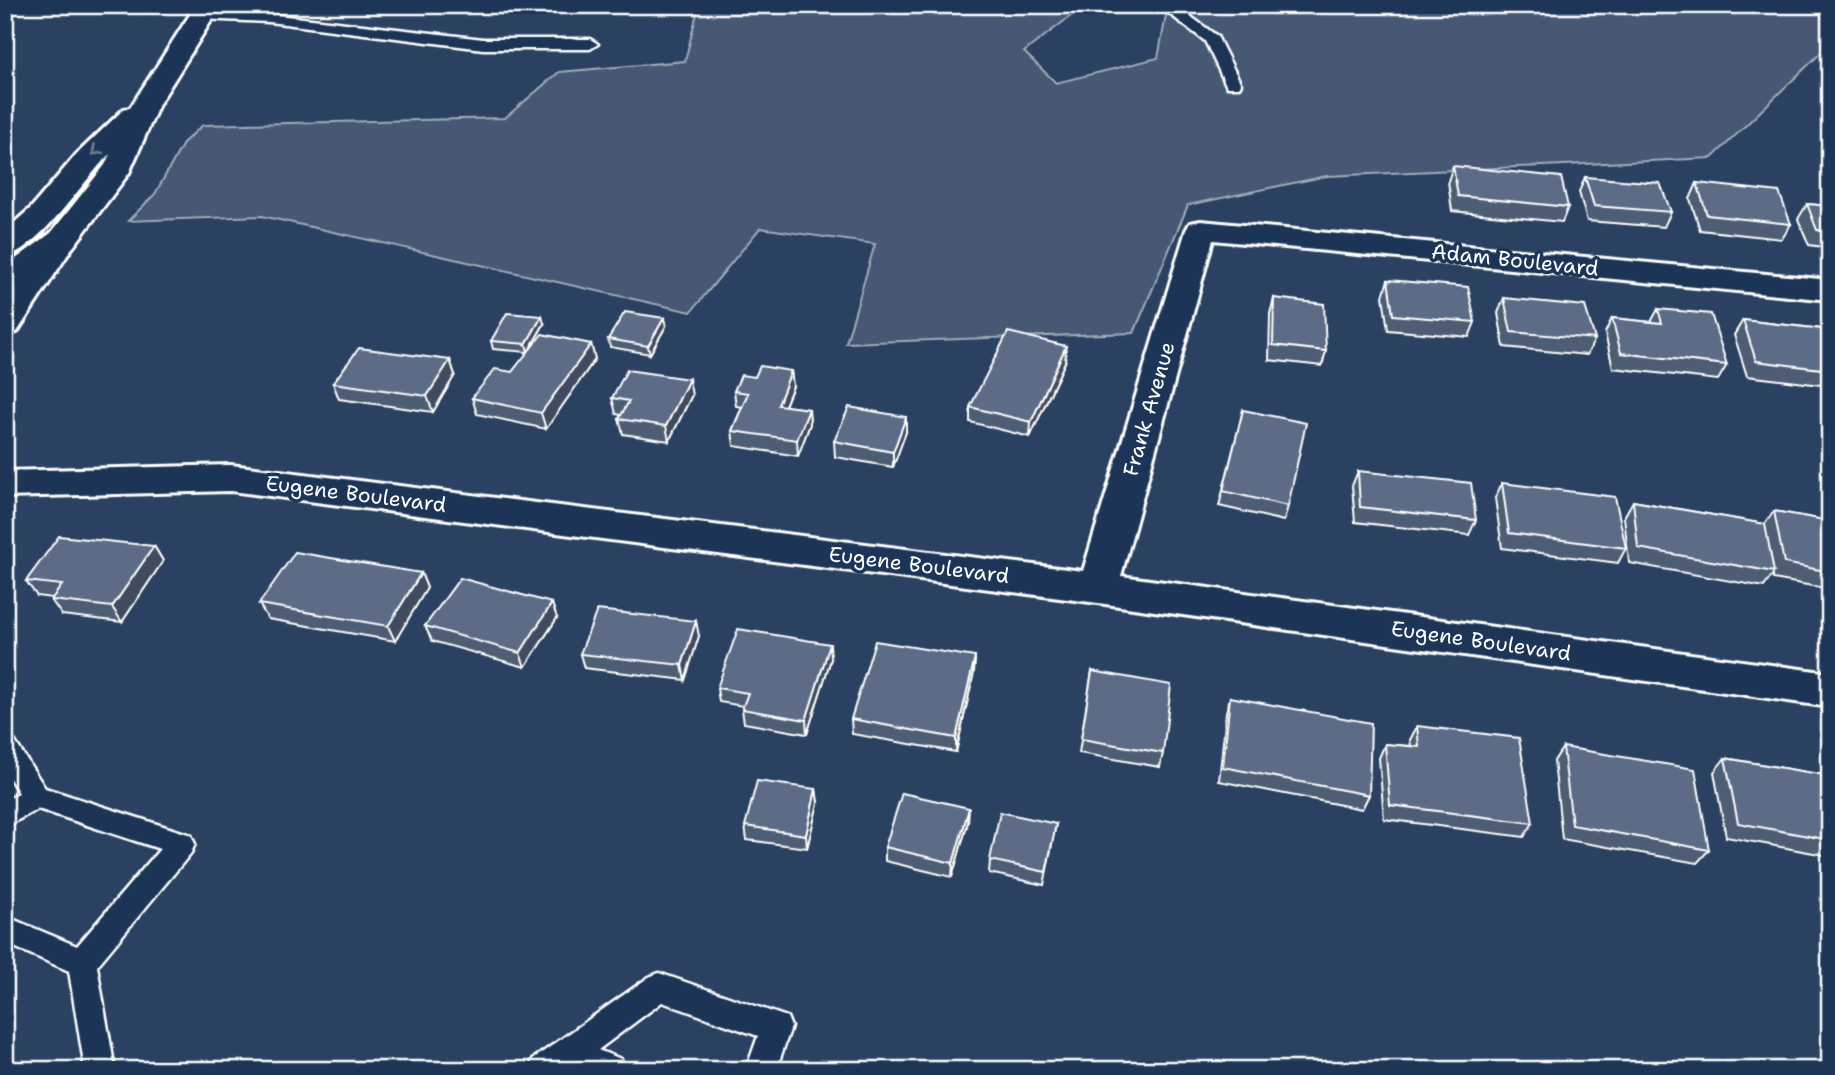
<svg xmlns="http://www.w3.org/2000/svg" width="1835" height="1075" font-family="'Shantell Sans',sans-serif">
<rect width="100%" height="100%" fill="#2a4161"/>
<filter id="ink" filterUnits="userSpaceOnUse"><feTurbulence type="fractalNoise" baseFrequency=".0143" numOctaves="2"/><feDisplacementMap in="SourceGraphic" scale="14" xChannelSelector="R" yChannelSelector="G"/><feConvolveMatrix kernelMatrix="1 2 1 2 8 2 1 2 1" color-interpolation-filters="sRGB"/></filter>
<g filter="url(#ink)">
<polygon fill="#465975" stroke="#a2acba" stroke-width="2" points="699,5 1085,5 1024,52 1056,83 1158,58 1168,5 1830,5 1830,44 1712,158 1327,176 1188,205 1134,333 846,343 875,244 760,228 691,312 262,216 128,221 155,194 184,142 203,125 505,118 559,72 685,61"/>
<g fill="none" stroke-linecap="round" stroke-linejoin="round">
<defs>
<g id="service">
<polygon points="1158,5 1175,5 1217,36 1241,84 1239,87 1227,87 1205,41"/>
<polygon points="203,12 269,14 483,39 590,39 598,44 590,49 483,49 269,22 198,19 196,16 198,13"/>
<polygon points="5,737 14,740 45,788 191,835 195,844 191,853 97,966 115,1070 85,1070 69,971 5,943 5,916 77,946 160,849 38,809 5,827 5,801 19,793 5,771"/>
<polygon points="659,973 787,1017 791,1027 776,1070 746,1070 758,1036 662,1002 598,1050 621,1059 625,1070 529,1070 533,1059 649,977"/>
</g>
<polygon id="minor" points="1201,221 1830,280 1830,300 1213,240 1121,576 1830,673 1830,707 1098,603 231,491 5,497 5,471 231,465 1083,571 1186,230 1190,223"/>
<path id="tertiary" d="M196 5H221L159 104 129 173 73 247 16 290 5 293V267L51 233 105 165 110 154C83 180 40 249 5 257V231L31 208 76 155 124 109 130 108Z"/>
<polygon id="trunk" points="62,231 73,233 77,240 17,332 5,335 5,300 51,233"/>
</defs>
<use href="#service" stroke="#fff" stroke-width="5"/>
<use href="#minor" stroke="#fff" stroke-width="6"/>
<use href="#tertiary" stroke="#fff" stroke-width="6"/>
<use href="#trunk" stroke="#fff" stroke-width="6"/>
<use href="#service" fill="#1d3557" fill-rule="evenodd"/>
<use href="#minor" fill="#1d3557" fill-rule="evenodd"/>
<use href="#tertiary" fill="#1d3557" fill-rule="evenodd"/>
<use href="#trunk" fill="#1d3557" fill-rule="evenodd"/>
</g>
<g fill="#4e5d73" stroke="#fff" stroke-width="2">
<polygon points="1453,166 1568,207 1562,222 1452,211 1448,181"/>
<polygon points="1585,177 1671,212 1664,227 1587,221 1579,192"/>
<polygon points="1697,183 1791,224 1782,239 1700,230 1690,199"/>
<polygon points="1807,204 1830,206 1830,248 1809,245 1798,219"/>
<polygon points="1388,280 1475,322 1469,337 1388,330 1383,296"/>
<polygon points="1274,298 1326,351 1322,366 1269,360 1270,314"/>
<polygon points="1504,298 1595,339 1587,355 1504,347 1498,313"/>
<polygon points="1658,309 1727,365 1718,380 1613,368 1605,333 1612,318 1651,322"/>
<polygon points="1743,320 1830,330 1830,386 1747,376 1734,335"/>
<polygon points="544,324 529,350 591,344 595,359 546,429 477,414 472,398 512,372 528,352 493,349 491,341"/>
<polygon points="666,326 650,354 610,347 608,339"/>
<polygon points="450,360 455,375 433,412 339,399 333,383"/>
<polygon points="1065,362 1030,437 970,422 970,407"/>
<polygon points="791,371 793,386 785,406 809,409 810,424 798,456 734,446 732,431 742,407 736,406 734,391 755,377"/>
<polygon points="692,395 669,441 623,434 619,419 621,415 616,414 612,398"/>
<polygon points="1243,410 1288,506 1284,521 1219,506"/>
<polygon points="906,432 893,467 835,457 834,441"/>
<polygon points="1358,471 1476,520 1469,535 1355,522 1352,486"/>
<polygon points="1502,483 1626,548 1618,563 1502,548 1495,498"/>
<polygon points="1633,501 1765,524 1774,511 1830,521 1830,589 1773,579 1773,574 1764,587 1629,563 1624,517"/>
<polygon points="154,546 163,561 122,622 62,615 51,600 52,598 37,596 26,581"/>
<polygon points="421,573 427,588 395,641 268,619 259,604"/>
<polygon points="557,618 525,667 432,641 425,626"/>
<polygon points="699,636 685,680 584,668 580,654"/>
<polygon points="975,657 974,672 956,752 852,734 851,719"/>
<polygon points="831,659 807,734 744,723 742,709 743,706 719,702 717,688"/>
<polygon points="1092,671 1163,753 1160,767 1079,753"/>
<polygon points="1230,697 1369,795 1362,809 1219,781 1226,712"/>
<polygon points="1417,726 1533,823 1524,837 1384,819 1379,758 1385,744 1411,746 1410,740"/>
<polygon points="1563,747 1709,850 1697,863 1562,839 1554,761"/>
<polygon points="1725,758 1830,776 1830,856 1726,837 1714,772"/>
<polygon points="816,789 818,803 807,848 747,840 745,826"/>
<polygon points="968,822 952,877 885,861 885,847"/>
<polygon points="1056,824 1044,885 989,873 990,860"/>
</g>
<g fill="#404c5e" stroke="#fff" stroke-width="2">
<polygon points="542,316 544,324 528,352 526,344"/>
<polygon points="664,318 666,326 650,354 648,346"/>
<polygon points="591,344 595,359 546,429 541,413"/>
<polygon points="1066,346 1065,362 1030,437 1031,422"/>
<polygon points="450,360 455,375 433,412 427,396"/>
<polygon points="791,371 793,386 779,420 778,405"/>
<polygon points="689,379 692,395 669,441 666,426"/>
<polygon points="809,409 810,424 798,456 797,440"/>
<polygon points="906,417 906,432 893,467 893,452"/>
<polygon points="154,546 163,561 122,622 112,607"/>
<polygon points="421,573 427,588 395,641 388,626"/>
<polygon points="552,603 557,618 525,667 520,653"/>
<polygon points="696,621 699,636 685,680 682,665"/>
<polygon points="830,644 831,659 807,734 806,720"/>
<polygon points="975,657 974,672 956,752 956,738"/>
<polygon points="816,789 818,803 807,848 806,835"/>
<polygon points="969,808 968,822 952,877 953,863"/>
</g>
<g fill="#5b6c86" stroke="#fff" stroke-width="2">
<polygon points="1453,166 1561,177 1568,207 1458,196"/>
<polygon points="1585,177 1660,183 1671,212 1594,206"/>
<polygon points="1697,183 1779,192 1791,224 1707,215"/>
<polygon points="1807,204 1830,206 1830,232 1817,230"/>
<polygon points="1388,280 1468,287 1475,322 1393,315"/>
<polygon points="1274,298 1324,304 1326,351 1273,345"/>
<polygon points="1504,298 1585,306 1595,339 1511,332"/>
<polygon points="1658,309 1711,314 1727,365 1621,353 1612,318 1662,323"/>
<polygon points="625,312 664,318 648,346 608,339"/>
<polygon points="507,313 542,316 526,344 491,341"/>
<polygon points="1743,320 1830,330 1830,370 1756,361"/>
<polygon points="1008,332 1066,346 1031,422 970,407"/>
<polygon points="542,334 591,344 541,413 472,398 495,369 512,372"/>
<polygon points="359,348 450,360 427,396 333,383"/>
<polygon points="760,366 791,371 778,405 809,409 797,440 732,431 748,393 734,391 741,375 755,377"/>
<polygon points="627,370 689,379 666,426 619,419 629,401 612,398"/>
<polygon points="849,407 906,417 893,452 834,441"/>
<polygon points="1243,410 1306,423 1288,506 1223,491"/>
<polygon points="1358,471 1471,483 1476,520 1360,507"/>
<polygon points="1502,483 1615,497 1626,548 1509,533"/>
<polygon points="1633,501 1765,524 1774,572 1638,548"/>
<polygon points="1774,511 1830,521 1830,572 1784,563"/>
<polygon points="59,536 154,546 112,607 51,600 62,585 26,581"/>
<polygon points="295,552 421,573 388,626 259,604"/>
<polygon points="460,578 552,603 520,653 425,626"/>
<polygon points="597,610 696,621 682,665 580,654"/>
<polygon points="738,629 830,644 806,720 742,709 748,693 717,688"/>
<polygon points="875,641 975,657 956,738 851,719"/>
<polygon points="1092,671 1171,685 1163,753 1081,739"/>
<polygon points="1230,697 1371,723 1369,795 1223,767"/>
<polygon points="1417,726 1519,738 1533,823 1390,805 1385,744 1419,747"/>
<polygon points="1563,747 1695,769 1709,850 1572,825"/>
<polygon points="1725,758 1830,776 1830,840 1738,823"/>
<polygon points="757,781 816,789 806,835 745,826"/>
<polygon points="902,793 969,808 953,863 885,847"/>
<polygon points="1000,812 1056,824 1046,872 990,860"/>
</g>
<defs><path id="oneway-chevron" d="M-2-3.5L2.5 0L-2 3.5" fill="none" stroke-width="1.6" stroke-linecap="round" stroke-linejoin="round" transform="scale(1.75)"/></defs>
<use stroke="#6c7c92" href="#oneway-chevron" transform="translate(96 151) rotate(136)"/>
</g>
<g text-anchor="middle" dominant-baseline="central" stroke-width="7" stroke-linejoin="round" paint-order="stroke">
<g font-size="21" fill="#fff" stroke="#1d3557">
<text transform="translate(1515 260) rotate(6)">Adam Boulevard</text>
<text transform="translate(1149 409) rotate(-74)">Frank Avenue</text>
<text transform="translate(356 494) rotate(7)">Eugene Boulevard</text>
<text transform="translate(919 565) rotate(7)">Eugene Boulevard</text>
<text transform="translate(1481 641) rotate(8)">Eugene Boulevard</text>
</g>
</g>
<rect width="1835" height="1075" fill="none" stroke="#1d3557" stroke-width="28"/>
<rect x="14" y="14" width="1807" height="1047" fill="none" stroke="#fff" stroke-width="2.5" filter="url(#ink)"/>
</svg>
